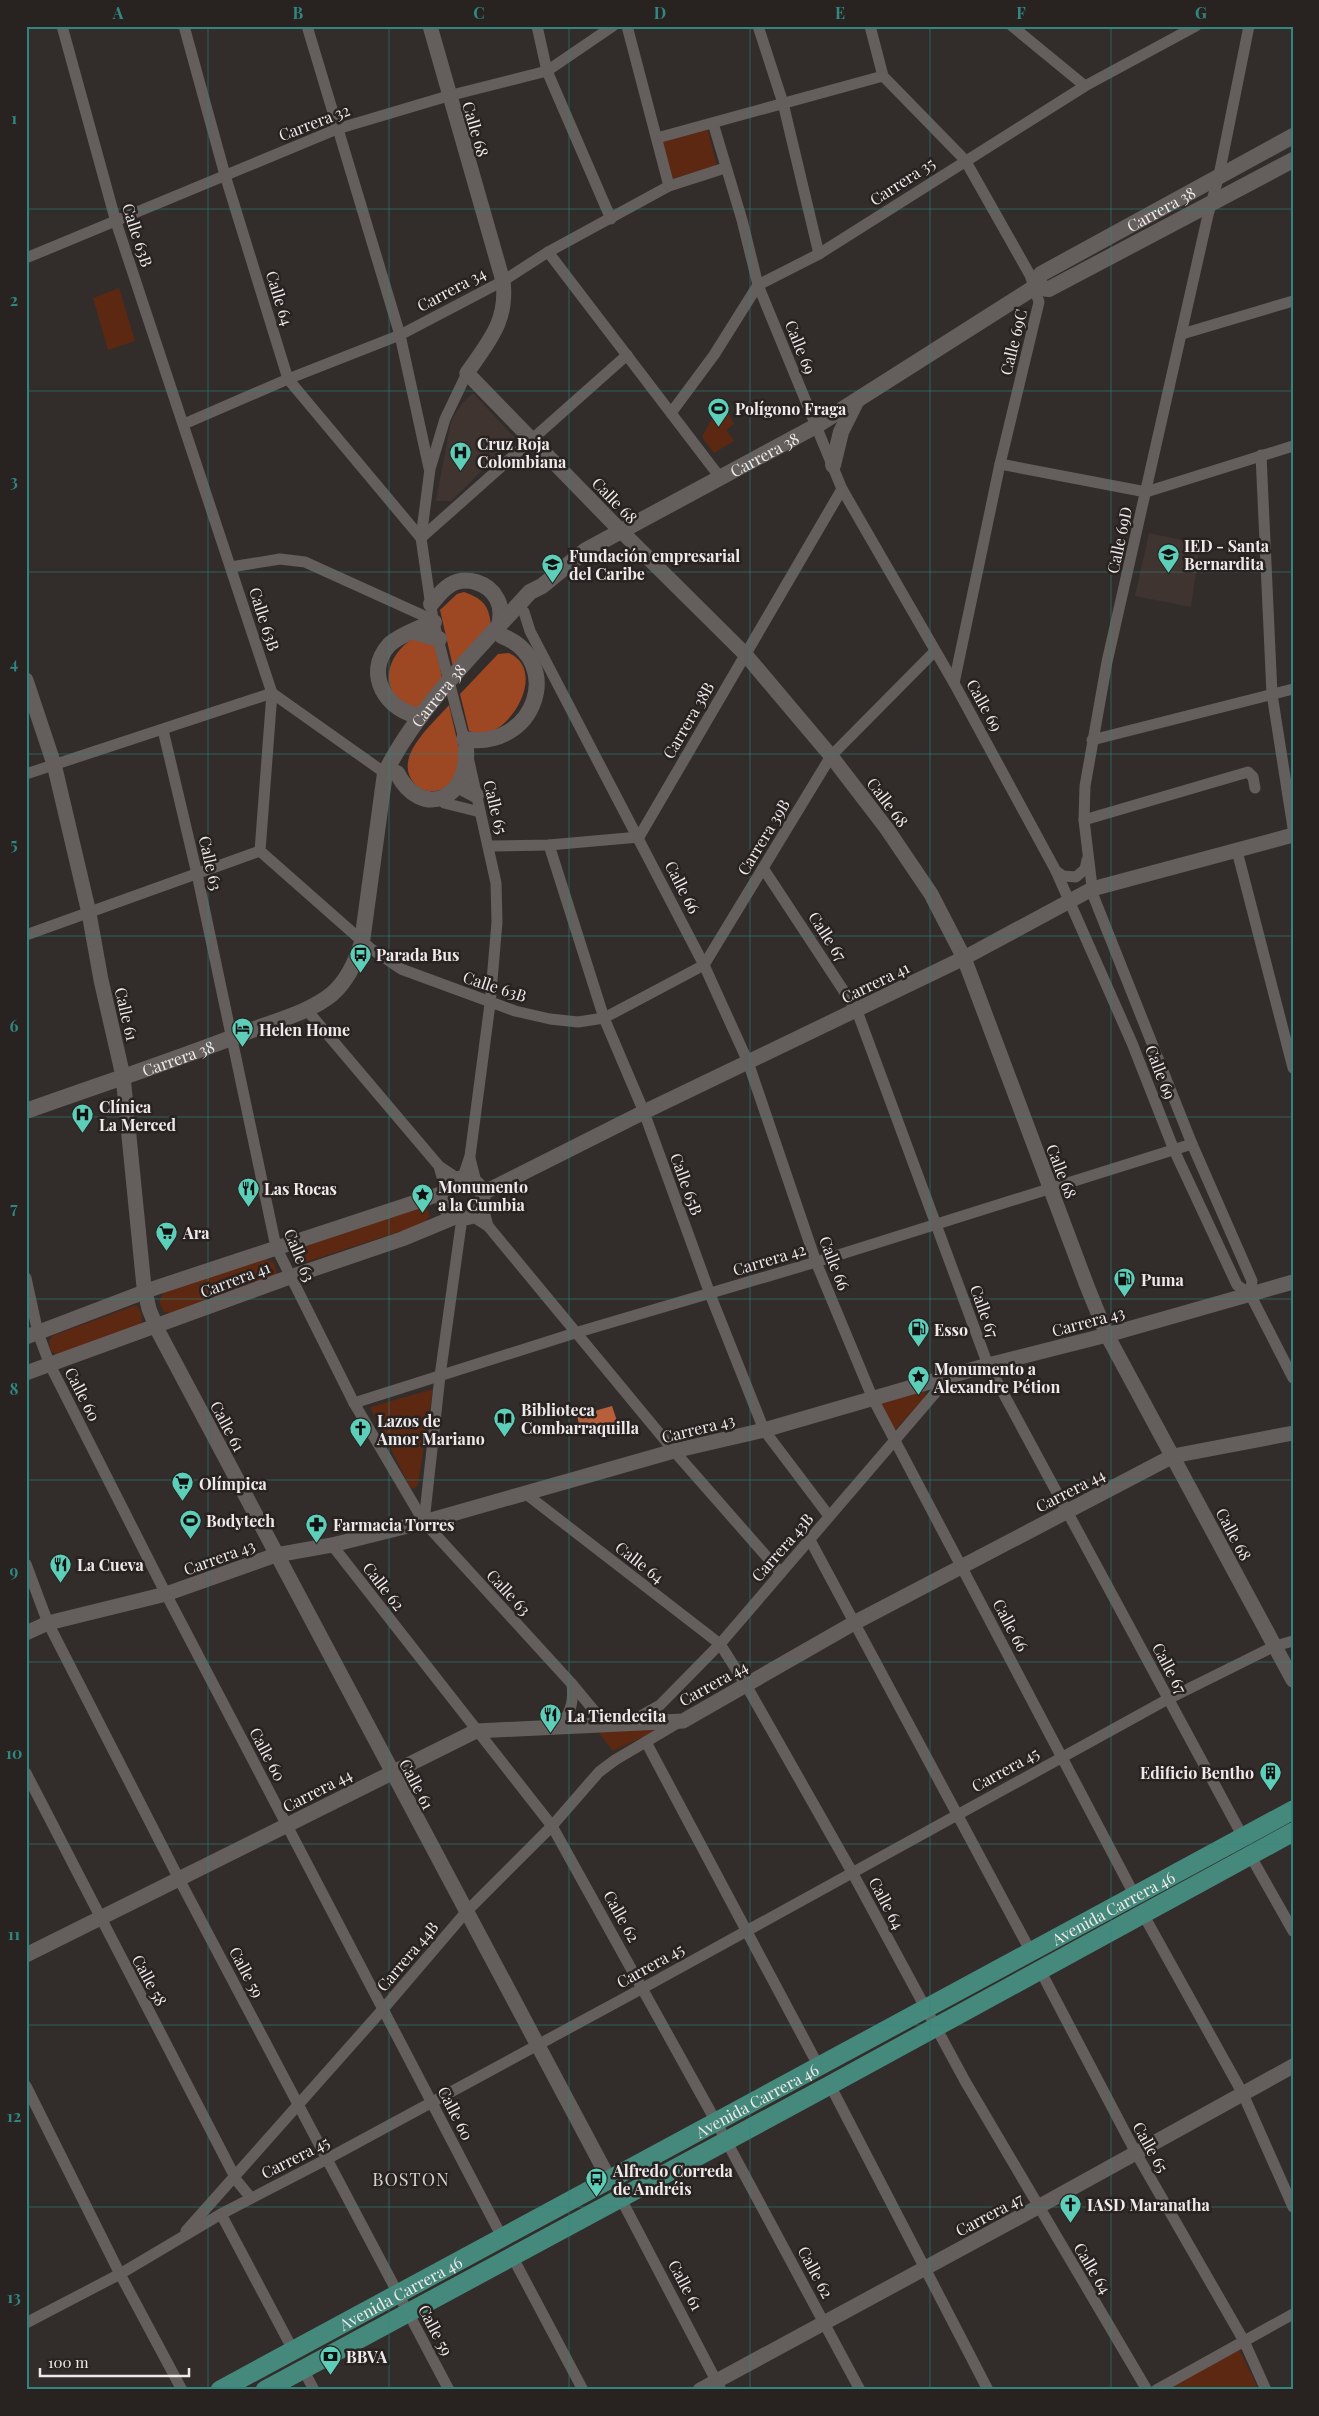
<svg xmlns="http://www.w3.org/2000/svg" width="1319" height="2416" font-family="'Playfair Display',serif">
<rect width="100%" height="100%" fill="#322d2b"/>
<g fill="#403430">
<polygon points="473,393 515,438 451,501 436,501 451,421 461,405"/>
<polygon points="1149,533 1200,544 1191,607 1135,596"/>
</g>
<g fill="#5c2812">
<polygon points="707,127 717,166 670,179 661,141"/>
<polygon points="119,288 135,341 108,350 93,298"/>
<polygon points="724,405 734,424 726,430 734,441 714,453 702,437 717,410"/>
<polygon points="422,1205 427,1208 430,1217 420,1225 300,1264 293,1263 292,1251"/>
<polygon points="264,1258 274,1263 277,1273 272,1280 175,1314 164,1312 159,1302 163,1293"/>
<path d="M136 1305C141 1311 144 1317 140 1325L58 1355 51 1351 49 1342 52 1336Z"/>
<polygon points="433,1389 418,1484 414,1489 410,1487 370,1407"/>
<polygon points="924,1390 926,1396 894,1431 880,1403"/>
<polygon points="596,1729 660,1729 613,1751"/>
<polygon points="1237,2345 1259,2390 1163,2390"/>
</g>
<g fill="#9d4723">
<path d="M464 592C483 599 489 605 491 626L453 667 440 610 457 594Z"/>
<path d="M420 636 436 646 442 678 418 708 413 709C407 705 399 700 394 694 379 672 399 642 420 636Z"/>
<path d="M509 653C546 670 514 729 485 733 480 734 474 732 469 731L460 694 498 654Z"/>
<path d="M449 705 460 753 461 767 447 788C435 792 423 794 414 783 392 757 433 724 449 705Z"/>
</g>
<polygon fill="#b75e3a" points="612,1406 618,1424 582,1435 577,1416"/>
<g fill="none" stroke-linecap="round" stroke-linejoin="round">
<g stroke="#645e5c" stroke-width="11">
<polyline points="62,26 116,222 272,693 260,851 370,948 401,969 515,1011 550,1019 578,1022 604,1018 704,965 831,756 935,651"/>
<polyline points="184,26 225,175 288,379 421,538 627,355"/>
<polyline points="307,26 400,335 429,468"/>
<polyline points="537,26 547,71 611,219"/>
<polyline points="627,26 669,186"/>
<polyline points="758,26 783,103 819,254"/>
<polyline points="870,26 883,76 965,160 1030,275 1039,302 1000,464 954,683"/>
<polyline points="1012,26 1085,86"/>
<polyline points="1249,26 1219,175 1208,215 1107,662 1085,786 1084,820 1093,895 1192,1144 1252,1281 1250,1294"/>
<polyline points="713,123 742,220 758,285 842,489 954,683 1056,871 1132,1043 1174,1150 1237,1285 1250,1294 1293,1378"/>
<polyline points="657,138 883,76"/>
<polyline points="548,252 719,476"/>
<polyline points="26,258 337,129 448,96 547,71 613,26"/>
<polyline points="1182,334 1293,301"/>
<polyline points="671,413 714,355 758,285 819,254 1085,86 1196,26"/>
<polyline points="184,424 288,379 400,335 503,281 548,252 669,186 725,168"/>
<polyline points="1261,455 1272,694 1293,828"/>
<polyline points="1000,464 1146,492 1293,446"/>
<polyline points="231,567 280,559 305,562 433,620"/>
<polyline points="524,612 530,631 704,965 748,1062 816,1262 873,1399 1135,1896"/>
<polyline points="163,730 197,874 276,1247 354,1403 424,1522 572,1684 606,1725"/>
<polyline points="1092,740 1293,689"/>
<polyline points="26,774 272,693 385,773"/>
<polyline points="444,803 480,812"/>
<polyline points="1084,820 1248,772 1253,777 1255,788"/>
<polyline points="549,845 604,1018 644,1112 710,1294 764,1430 829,1516"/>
<polyline points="489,846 549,845 639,837 842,489"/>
<polyline points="1237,851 1293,1068"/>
<polyline points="763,868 857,1011 988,1365 1243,1837"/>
<polyline points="1056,871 1063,876 1076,877 1085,869 1087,860"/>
<polyline points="26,935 260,851"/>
<polyline points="306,1009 439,1166 457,1178"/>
<polyline points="470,1158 476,1182"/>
<polyline points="439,1166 445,1188"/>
<polyline points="463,1177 470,1156 490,1004 497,922 496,883 464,739 433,620 421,538 430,469 445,419 467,373"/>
<polyline points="482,1204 488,1226"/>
<polyline points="472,1216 488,1226 674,1451 781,1573"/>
<polyline points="26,1278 38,1333 50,1365 166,1594 502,2237"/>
<polyline points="354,1403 575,1333 816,1262 1192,1144"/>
<polyline points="526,1494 720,1644 746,1685 852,1872 965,2081 1147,2390"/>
<polyline points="424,1522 440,1376 462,1218"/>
<polyline points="810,1540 1031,1952"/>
<polyline points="332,1545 552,1826 714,2118 860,2390"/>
<polyline points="26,1564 48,1623 179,1879 449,2390"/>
<polyline points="630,1722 660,1705 720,1644 949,1377"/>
<path d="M562 1725C571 1710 574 1701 572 1684"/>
<polyline points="646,1742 819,2067"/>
<polyline points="26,1773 237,2181 251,2198"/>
<polyline points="1250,1855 1293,1931"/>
<polyline points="1143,1914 1243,2094 1293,2207"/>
<polyline points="1040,1970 1136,2153 1244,2341 1266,2390"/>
<polyline points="830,2085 988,2390"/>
<polyline points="26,2086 120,2274 182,2390"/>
<polyline points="620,2197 721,2390"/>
<polyline points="221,2214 293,2350"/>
<polyline points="186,2231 384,2008 466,1912 552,1826 599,1772 615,1760 681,1721"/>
<polyline points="512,2256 583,2390"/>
<polyline points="26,2323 120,2274 221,2214 327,2159 643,1988 1168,1699 1275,1646 1293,1641"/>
<polyline points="303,2369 314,2390"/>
<polyline points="1156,2390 1293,2314"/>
</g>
<g stroke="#645e5c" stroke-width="15">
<path d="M430 26 503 281C508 321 489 341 467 373L612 522 745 654 831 756 887 829 931 894 964 958 1087 1286 1107 1335 1293 1680"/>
<polyline points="26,680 54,764 89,913 101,980 123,1076 144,1287 149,1309 158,1331 609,2179"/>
<circle cx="463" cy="1198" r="20"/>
<polyline points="483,1193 644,1112 964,958 1092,889 1293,835"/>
<polyline points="26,1337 152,1289 443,1193"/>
<polyline points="26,1373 290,1277 402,1239 455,1217"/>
<polyline points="26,1633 48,1623 166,1594 276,1555 332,1545 424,1522 674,1451 764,1430 988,1365 1107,1335 1293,1282"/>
<polyline points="26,1955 476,1731 683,1721 854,1623 1173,1456 1293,1433"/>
<polyline points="700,2390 1038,2207 1293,2066"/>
</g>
<g stroke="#645e5c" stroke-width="16">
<polyline points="1035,287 1049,289 1293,160"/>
<polyline points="833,465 841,432 856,402"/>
<path d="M431 604C437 597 442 590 450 585 466 575 489 583 497 599 502 608 501 617 499 626"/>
<polyline points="415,632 439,639"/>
<path d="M421 716C387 712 363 674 389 645 398 636 421 627 434 622"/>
<path d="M464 739C536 751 565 661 502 636"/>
<path d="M397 773C421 820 470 800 466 748"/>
<polyline points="459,786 476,795"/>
<path id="s1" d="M26 1111C102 1084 178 1059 252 1030 278 1020 310 1012 332 994 348 980 356 962 362 942L385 773C416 709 481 646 530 592L542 586 586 550 816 426 1035 287 1041 274 1293 136"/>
</g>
<g stroke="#45897c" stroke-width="19">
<path id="s2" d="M220 2390 1293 1810"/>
<polyline points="265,2390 830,2085 1293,1832"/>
</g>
</g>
<path fill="none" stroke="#308780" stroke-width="1" stroke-opacity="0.55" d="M208 26V2390M389 26V2390M569 26V2390M750 26V2390M930 26V2390M1111 26V2390M26 209H1293M26 391H1293M26 572H1293M26 754H1293M26 936H1293M26 1117H1293M26 1299H1293M26 1480H1293M26 1662H1293M26 1844H1293M26 2025H1293M26 2207H1293"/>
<defs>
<symbol id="stadium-pin" viewBox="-11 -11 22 30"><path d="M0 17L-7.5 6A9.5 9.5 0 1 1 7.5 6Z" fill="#5dceb8" stroke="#282321"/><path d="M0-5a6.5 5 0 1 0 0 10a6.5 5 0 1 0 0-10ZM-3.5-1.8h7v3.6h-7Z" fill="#111"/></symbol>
<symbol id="hospital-pin" viewBox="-11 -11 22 30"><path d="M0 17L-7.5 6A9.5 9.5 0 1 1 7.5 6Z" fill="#5dceb8" stroke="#282321"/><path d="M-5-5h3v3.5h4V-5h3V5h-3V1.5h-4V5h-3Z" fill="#111"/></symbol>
<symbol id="school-pin" viewBox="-11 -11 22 30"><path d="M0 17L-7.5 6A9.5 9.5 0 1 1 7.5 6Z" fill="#5dceb8" stroke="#282321"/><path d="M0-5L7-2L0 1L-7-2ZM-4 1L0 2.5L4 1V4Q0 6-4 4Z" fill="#111"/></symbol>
<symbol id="bus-pin" viewBox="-11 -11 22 30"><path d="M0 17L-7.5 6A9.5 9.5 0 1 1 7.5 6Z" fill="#5dceb8" stroke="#282321"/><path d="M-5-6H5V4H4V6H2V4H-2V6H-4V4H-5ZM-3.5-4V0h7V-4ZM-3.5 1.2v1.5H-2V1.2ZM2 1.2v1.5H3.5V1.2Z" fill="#111"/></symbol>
<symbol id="hotel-pin" viewBox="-11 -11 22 30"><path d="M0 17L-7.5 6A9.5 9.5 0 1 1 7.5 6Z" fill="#5dceb8" stroke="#282321"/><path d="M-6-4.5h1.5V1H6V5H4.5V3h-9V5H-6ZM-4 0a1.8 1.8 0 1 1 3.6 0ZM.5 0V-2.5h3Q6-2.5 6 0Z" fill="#111"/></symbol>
<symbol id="restaurant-pin" viewBox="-11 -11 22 30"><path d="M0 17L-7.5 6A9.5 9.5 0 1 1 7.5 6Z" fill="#5dceb8" stroke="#282321"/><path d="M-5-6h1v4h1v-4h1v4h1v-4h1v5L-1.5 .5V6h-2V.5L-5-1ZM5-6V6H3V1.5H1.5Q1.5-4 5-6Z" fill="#111"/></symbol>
<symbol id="sight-pin" viewBox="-11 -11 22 30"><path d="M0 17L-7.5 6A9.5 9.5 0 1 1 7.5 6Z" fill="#5dceb8" stroke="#282321"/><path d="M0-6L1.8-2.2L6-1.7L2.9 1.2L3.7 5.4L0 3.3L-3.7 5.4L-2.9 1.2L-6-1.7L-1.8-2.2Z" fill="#111"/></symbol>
<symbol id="supermarket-pin" viewBox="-11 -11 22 30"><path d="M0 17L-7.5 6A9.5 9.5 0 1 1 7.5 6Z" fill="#5dceb8" stroke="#282321"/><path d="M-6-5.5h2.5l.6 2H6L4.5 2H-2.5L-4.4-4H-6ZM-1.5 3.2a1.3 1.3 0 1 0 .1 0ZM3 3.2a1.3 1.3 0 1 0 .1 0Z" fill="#111"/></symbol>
<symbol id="fuel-pin" viewBox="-11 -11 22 30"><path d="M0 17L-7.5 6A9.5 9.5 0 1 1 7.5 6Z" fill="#5dceb8" stroke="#282321"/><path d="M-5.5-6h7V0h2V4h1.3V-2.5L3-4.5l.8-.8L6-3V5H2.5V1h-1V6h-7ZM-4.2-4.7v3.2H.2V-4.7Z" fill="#111"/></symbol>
<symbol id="library-pin" viewBox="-11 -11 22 30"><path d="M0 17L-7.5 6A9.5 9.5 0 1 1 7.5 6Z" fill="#5dceb8" stroke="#282321"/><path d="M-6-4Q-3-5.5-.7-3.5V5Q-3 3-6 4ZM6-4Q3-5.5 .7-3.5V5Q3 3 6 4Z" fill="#111"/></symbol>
<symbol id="church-pin" viewBox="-11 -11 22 30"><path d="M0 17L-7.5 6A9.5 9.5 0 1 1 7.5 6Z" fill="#5dceb8" stroke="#282321"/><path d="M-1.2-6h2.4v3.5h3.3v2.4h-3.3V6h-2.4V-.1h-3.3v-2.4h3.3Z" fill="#111"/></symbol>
<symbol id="pharmacy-pin" viewBox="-11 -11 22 30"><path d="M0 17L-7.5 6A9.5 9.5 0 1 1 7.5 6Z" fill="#5dceb8" stroke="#282321"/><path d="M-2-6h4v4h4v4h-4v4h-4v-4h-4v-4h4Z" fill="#111"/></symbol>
<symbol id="building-pin" viewBox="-11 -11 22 30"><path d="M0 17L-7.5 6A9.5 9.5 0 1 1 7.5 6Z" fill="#5dceb8" stroke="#282321"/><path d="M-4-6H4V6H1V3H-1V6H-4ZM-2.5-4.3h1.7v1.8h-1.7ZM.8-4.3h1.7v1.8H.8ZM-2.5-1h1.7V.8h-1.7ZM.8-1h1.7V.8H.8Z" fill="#111"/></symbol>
<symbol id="bank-pin" viewBox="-11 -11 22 30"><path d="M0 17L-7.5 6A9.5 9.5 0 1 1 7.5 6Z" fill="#5dceb8" stroke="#282321"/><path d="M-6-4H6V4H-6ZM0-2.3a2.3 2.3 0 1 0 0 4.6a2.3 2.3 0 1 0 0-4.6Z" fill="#111"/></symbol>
</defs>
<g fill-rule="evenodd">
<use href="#stadium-pin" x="706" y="396" width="25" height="34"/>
<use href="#hospital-pin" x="448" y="440" width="25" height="34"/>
<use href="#school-pin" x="1156" y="542" width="25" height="34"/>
<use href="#school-pin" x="540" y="552" width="25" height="34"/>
<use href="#bus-pin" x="348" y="942" width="25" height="34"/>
<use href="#hotel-pin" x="230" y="1016" width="25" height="34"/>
<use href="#hospital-pin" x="70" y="1102" width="25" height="34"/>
<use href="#restaurant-pin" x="236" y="1176" width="25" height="34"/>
<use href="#sight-pin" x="410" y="1182" width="25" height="34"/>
<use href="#supermarket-pin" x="154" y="1220" width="25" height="34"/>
<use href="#fuel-pin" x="1112" y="1266" width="25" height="34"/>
<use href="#fuel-pin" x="906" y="1316" width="25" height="34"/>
<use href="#sight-pin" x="906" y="1364" width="25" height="34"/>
<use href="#library-pin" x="492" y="1406" width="25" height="34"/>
<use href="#church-pin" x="348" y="1416" width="25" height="34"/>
<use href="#supermarket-pin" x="170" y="1470" width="25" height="34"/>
<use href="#stadium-pin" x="178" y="1508" width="25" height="34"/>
<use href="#pharmacy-pin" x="304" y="1512" width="25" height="34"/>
<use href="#restaurant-pin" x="48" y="1552" width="25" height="34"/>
<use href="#restaurant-pin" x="538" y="1702" width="25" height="34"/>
<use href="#building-pin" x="1258" y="1760" width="25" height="34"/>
<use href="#bus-pin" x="584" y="2166" width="25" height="34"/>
<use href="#church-pin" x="1058" y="2192" width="25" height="34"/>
<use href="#bank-pin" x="318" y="2344" width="25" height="34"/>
</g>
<g text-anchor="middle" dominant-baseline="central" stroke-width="5" stroke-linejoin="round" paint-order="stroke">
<g font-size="16" fill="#edeae9" stroke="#282321">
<text transform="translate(314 122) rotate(-21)">Carrera 32</text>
<text transform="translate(476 129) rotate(74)">Calle 68</text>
<text transform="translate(902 181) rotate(-33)">Carrera 35</text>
<text stroke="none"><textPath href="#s1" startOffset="1534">Carrera 38</textPath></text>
<text transform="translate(138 235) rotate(72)">Calle 63B</text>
<text transform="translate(451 289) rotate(-28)">Carrera 34</text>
<text transform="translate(280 298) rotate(73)">Calle 64</text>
<text transform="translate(1013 342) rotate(-76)">Calle 69C</text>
<text transform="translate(801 347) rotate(68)">Calle 69</text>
<text stroke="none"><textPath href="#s1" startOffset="1065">Carrera 38</textPath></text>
<text transform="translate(615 500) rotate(46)">Calle 68</text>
<text transform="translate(1119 540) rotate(-78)">Calle 69D</text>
<text transform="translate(265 619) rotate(72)">Calle 63B</text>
<text stroke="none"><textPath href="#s1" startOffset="654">Carrera 38</textPath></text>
<text transform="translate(985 705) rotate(61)">Calle 69</text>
<text transform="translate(688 720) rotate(-60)">Carrera 38B</text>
<text transform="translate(888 802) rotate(53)">Calle 68</text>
<text transform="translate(496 807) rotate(76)">Calle 65</text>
<text transform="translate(763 837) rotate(-59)">Carrera 39B</text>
<text transform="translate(211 863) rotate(77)">Calle 63</text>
<text transform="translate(683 887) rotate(63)">Calle 66</text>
<text transform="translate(828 936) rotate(57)">Calle 67</text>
<text transform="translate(875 982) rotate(-26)">Carrera 41</text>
<text transform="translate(495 986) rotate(18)">Calle 63B</text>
<text transform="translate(127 1014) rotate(77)">Calle 61</text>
<text stroke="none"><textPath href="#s1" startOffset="161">Carrera 38</textPath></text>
<text transform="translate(1161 1072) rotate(69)">Calle 69</text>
<text transform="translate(1062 1171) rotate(69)">Calle 68</text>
<text transform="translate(687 1184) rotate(70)">Calle 65B</text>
<text transform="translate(300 1255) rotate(68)">Calle 63</text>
<text transform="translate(769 1259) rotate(-17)">Carrera 42</text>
<text transform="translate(835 1263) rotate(69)">Calle 66</text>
<text transform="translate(235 1279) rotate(-21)">Carrera 41</text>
<text transform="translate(985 1311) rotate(70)">Calle 67</text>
<text transform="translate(1088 1321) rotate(-15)">Carrera 43</text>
<text transform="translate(83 1394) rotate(63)">Calle 60</text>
<text transform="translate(228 1426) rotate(62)">Calle 61</text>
<text transform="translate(698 1428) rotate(-14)">Carrera 43</text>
<text transform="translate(1070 1490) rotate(-27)">Carrera 44</text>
<text transform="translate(1234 1534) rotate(62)">Calle 68</text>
<text transform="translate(782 1547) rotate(-49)">Carrera 43B</text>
<text transform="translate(219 1557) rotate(-20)">Carrera 43</text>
<text transform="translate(640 1562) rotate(38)">Calle 64</text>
<text transform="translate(384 1586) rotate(52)">Calle 62</text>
<text transform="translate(509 1592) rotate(47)">Calle 63</text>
<text transform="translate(1011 1625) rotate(62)">Calle 66</text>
<text transform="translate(1170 1668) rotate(62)">Calle 67</text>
<text transform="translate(713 1683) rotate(-29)">Carrera 44</text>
<text transform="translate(268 1754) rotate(62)">Calle 60</text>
<text transform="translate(1005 1769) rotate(-29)">Carrera 45</text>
<text transform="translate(417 1784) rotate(62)">Calle 61</text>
<text transform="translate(317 1790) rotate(-27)">Carrera 44</text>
<text transform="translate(887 1903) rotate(62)">Calle 64</text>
<text stroke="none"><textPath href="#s2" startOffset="1015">Avenida Carrera 46</textPath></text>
<text transform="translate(622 1916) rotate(61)">Calle 62</text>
<text transform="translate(407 1956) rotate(-50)">Carrera 44B</text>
<text transform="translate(650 1965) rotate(-29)">Carrera 45</text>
<text transform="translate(247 1972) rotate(62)">Calle 59</text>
<text transform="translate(150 1980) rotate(62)">Calle 58</text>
<text stroke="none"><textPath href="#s2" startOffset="610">Avenida Carrera 46</textPath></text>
<text transform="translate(456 2113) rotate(63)">Calle 60</text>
<text transform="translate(1151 2147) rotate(61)">Calle 65</text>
<text transform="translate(295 2157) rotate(-27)">Carrera 45</text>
<text transform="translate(989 2214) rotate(-28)">Carrera 47</text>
<text transform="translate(1093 2268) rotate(59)">Calle 64</text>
<text transform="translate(816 2272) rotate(62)">Calle 62</text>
<text transform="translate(686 2285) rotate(62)">Calle 61</text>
<text stroke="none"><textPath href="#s2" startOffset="205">Avenida Carrera 46</textPath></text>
<text transform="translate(436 2330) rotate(62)">Calle 59</text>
</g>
<g font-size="16" font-weight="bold" fill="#edeae9" stroke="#282321" text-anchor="start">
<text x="735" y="408">Polígono Fraga</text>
<text x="477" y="443">Cruz Roja<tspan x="477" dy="18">Colombiana</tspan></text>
<text x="1184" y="545">IED - Santa<tspan x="1184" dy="18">Bernardita</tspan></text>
<text x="569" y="555">Fundación empresarial<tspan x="569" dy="18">del Caribe</tspan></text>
<text x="376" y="954">Parada Bus</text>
<text x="259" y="1029">Helen Home</text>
<text x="99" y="1106">Clínica<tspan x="99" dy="18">La Merced</tspan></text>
<text x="438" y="1186">Monumento<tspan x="438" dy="18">a la Cumbia</tspan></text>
<text x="264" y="1188">Las Rocas</text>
<text x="183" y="1232">Ara</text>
<text x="1141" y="1279">Puma</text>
<text x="934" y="1329">Esso</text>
<text x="934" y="1368">Monumento a<tspan x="934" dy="18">Alexandre Pétion</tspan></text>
<text x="521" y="1409">Biblioteca<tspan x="521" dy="18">Combarraquilla</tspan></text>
<text x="377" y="1420">Lazos de<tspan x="377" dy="18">Amor Mariano</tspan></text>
<text x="199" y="1483">Olímpica</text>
<text x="206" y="1520">Bodytech</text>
<text x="333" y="1524">Farmacia Torres</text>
<text x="77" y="1564">La Cueva</text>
<text x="567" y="1715">La Tiendecita</text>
<text x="1254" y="1772" text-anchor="end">Edificio Bentho</text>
<text x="613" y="2170">Alfredo Correda<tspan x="613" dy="18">de Andréis</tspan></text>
<text x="1087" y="2204">IASD Maranatha</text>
<text x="346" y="2356">BBVA</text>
</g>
<g font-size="18" letter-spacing="1" fill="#d7d1ce" stroke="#282321">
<text x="411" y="2179">BOSTON</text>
</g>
</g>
<rect width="1319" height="2416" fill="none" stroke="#282321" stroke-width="55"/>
<path d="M40 2368v8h149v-8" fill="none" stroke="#edeae9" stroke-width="2.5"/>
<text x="48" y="2368" font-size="15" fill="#edeae9" stroke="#282321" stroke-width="4" paint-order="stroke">100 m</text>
<rect x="28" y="28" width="1264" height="2360" fill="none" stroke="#308780" stroke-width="2"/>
<g font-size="16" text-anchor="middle" font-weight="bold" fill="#308780">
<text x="118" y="19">A</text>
<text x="298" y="19">B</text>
<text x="479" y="19">C</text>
<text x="660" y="19">D</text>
<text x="840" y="19">E</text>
<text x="1021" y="19">F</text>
<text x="1201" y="19">G</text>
<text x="14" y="124">1</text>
<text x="14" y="306">2</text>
<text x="14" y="487">3</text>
<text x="14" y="669">4</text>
<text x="14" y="850">5</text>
<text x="14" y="1032">6</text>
<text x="14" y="1214">7</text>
<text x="14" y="1395">8</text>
<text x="14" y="1577">9</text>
<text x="14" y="1759">10</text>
<text x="14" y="1940">11</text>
<text x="14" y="2122">12</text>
<text x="14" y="2303">13</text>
</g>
</svg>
